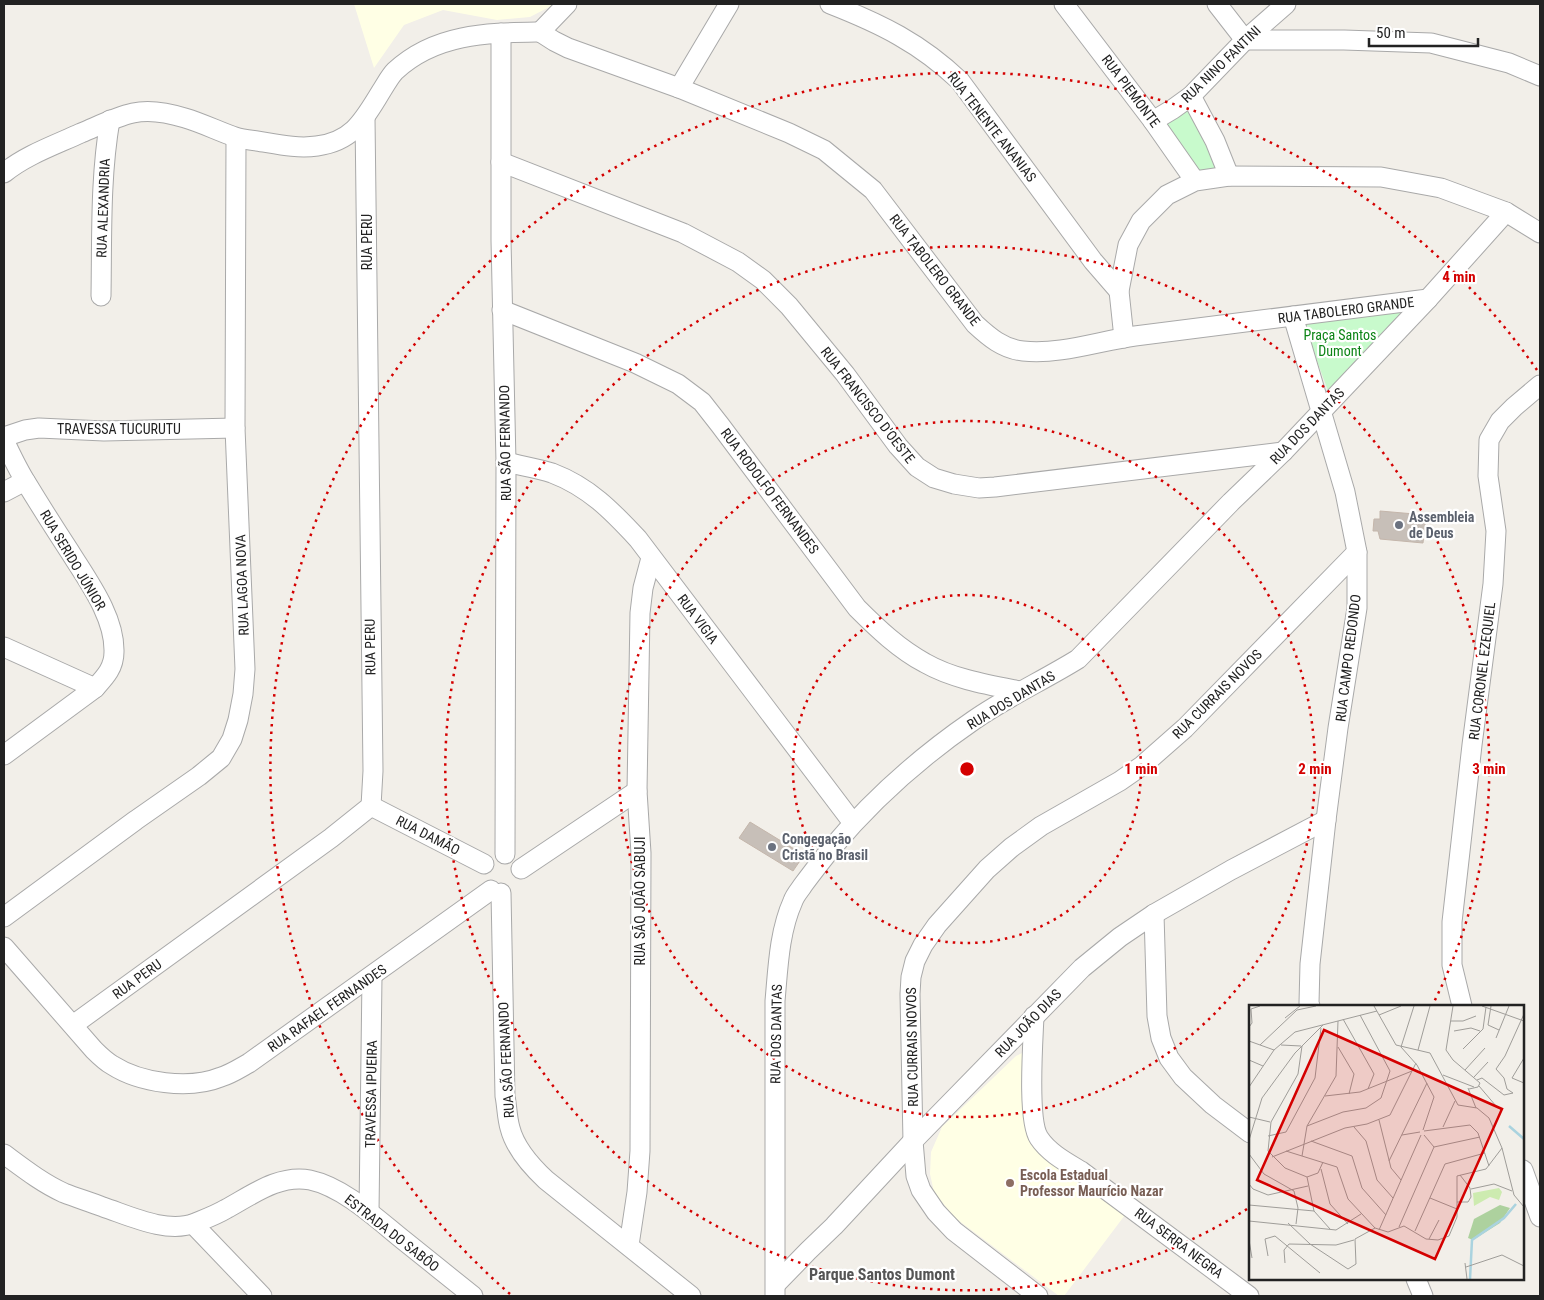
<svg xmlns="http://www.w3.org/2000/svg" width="1544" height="1300" font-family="'Roboto Condensed',sans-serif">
<rect width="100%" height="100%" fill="#f2efe9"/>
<g fill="#ffffe5">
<polygon points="354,4 555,4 530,17 497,20 443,10 404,25 374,68"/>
<polygon points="1022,1053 1027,1055 1027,1130 1128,1211 1064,1296 1059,1296 954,1217 934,1192 930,1174 931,1152 942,1127 1016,1056"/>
</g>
<g fill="#c8facc">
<polygon points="1190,108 1222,171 1198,174 1166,125"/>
<polygon points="1417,306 1330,396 1302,321"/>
</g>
<g fill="#c7bfb8" stroke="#c4b6ab">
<polygon points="1380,511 1426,515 1423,543 1380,539 1378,531 1373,531 1374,519 1380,519"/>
<polygon points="750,822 804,855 793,871 739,838"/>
</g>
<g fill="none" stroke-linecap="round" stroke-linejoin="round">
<defs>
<g id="minor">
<path d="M830 4C881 24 920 43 960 81L1093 261 1119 291"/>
<polyline points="1064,4 1153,121 1195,181"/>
<polyline points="1217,4 1245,40 1344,40 1431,43 1509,63 1540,76"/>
<path d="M540 32 554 41 568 48 679 88 789 133 824 150 873 190 975 324C989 337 1003 349 1023 351 1060 355 1099 341 1135 336 1233 324 1331 312 1428 299"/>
<polyline points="540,32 567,4"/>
<polyline points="501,33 501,240 506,462 505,854"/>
<polyline points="679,88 729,4"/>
<polyline points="1191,96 1215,141 1229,176"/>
<polyline points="1153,121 1173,109 1191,96 1245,40 1286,4"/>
<polyline points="501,162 683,233 738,262 763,280 789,306 845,374 898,446 917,467 934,478 954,484 979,488 995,487 1283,452"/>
<path d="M4 173C26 155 55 145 81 133 98 126 115 117 133 113 150 109 169 113 185 118 202 123 218 131 235 137 241 139 250 140 257 141 276 144 297 149 317 146 354 141 364 119 382 90 386 84 390 76 395 71 436 33 488 33 540 32"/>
<path d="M101 296C102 237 100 178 110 120"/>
<path d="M502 310 635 363 678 384 702 402 720 425 857 608C878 629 899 649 925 663 953 679 989 685 1020 691"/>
<polyline points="1293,316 1345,492 1357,552 1357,608 1338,728 1326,820 1310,964 1309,1003 1310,1006"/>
<polyline points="1124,338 1119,291 1128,245 1141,221 1167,195 1195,181 1229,176 1381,177 1441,188 1506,212 1540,233"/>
<polyline points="4,437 25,430 39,428 104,431 235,428"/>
<path d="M4 440C11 455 18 470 27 484 41 507 55 529 70 552 88 581 115 617 114 652 114 668 105 677 95 688L4 755"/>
<path d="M506 462C521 466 537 468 552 473 589 487 612 511 638 539L853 823"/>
<polyline points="4,492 25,481"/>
<polyline points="4,647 95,688"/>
<polyline points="371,806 484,864"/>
<polyline points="521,869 637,791"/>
<path d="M501 893 505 1096C507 1106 507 1118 510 1128 515 1148 531 1166 546 1180L691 1296"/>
<polyline points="1154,914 1157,1016 1161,1038 1169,1058 1183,1077 1213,1105 1250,1133"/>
<polyline points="4,917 136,820 199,776 221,758 232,739 238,720 243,694 245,669 235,428 236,138"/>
<path d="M4 947 94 1050C99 1055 105 1061 112 1065 140 1083 189 1090 221 1077 231 1074 240 1068 249 1063L491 890"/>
<polyline points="1462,1006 1452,965 1452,922 1472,745 1493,584 1496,531 1488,476 1489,440 1500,421 1514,407 1540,385"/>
<path d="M1034 1016C1033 1042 1027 1120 1039 1138 1049 1153 1066 1162 1081 1171L1249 1296"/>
<polyline points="73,1025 331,838 371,806 373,771 365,118"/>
<path d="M4 1154C23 1168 42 1183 64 1193 77 1198 90 1202 103 1207 130 1216 167 1234 195 1223 205 1219 216 1215 226 1209 252 1195 279 1174 310 1180 343 1187 376 1218 402 1239 426 1258 449 1277 473 1296"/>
<polyline points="1523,1170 1540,1217"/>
<polyline points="369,1212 372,976"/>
<polyline points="193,1224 262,1296"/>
<polyline points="629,1245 637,1192 640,1151 641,853 637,791 640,613 643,588 651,558"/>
<polyline points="1416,1279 1423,1296"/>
<polyline points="776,1284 808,1251 834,1226 913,1141 1082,968 1120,937 1154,914 1231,870 1326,820"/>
<path d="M775 1296V1001C778 968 779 932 793 901 795 895 800 890 803 885 812 873 821 861 831 849 872 800 920 757 974 720 1007 697 1044 680 1078 659L1231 502 1283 452 1428 299 1506 212"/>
<polyline points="1038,1296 954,1231 936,1212 921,1190 916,1176 913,1141 910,994 911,977 915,961 923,945 937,925 987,869 1012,847 1041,826 1120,781 1143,765 1185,728 1357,552"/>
</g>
</defs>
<use href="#minor" stroke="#a9a9a9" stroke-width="21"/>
<use href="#minor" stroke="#fff" stroke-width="19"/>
</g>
<g fill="none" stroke="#d40000" stroke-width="2.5" stroke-dasharray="2.5 5">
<circle cx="967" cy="769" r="174"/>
<circle cx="967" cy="769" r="348"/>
<path d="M1247 1209A522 522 0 1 1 1432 1006"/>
<path d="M510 1294A696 696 0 1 1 1537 370"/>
</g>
<g fill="#6b7280" stroke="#fff" stroke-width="2">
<circle cx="1399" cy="525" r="5"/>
<circle cx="772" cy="847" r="5"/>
</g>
<circle fill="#8d6e63" stroke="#fff" stroke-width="2" cx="1010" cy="1183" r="5"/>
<g text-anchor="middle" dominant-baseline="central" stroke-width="4.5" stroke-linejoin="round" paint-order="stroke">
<g font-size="14" fill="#222" stroke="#fff">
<text transform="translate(1221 64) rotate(-44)">RUA NINO FANTINI</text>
<text transform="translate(1131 91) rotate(53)">RUA PIEMONTE</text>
<text transform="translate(992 127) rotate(52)">RUA TENENTE ANANIAS</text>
<text transform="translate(103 208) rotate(-88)">RUA ALEXANDRIA</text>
<text transform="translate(367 242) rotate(-90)">RUA PERU</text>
<text transform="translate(935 270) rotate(52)">RUA TABOLERO GRANDE</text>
<text transform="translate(1346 310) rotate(-7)">RUA TABOLERO GRANDE</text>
<text transform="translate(868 405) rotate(52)">RUA FRANCISCO D'OESTE</text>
<text transform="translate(1307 426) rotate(-46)">RUA DOS DANTAS</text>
<text x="119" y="429">TRAVESSA TUCURUTU</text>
<text transform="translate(505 443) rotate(-91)">RUA SÃO FERNANDO</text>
<text transform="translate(770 491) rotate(53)">RUA RODOLFO FERNANDES</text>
<text transform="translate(73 560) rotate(59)">RUA SERIDO JÚNIOR</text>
<text transform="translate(242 585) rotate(-92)">RUA LAGOA NOVA</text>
<text transform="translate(698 619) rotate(53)">RUA VIGIA</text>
<text transform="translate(370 647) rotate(-91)">RUA PERU</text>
<text transform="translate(1348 658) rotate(-83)">RUA CAMPO REDONDO</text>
<text transform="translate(1482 671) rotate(-83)">RUA CORONEL EZEQUIEL</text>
<text transform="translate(1217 694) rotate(-45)">RUA CURRAIS NOVOS</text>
<text transform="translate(1011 700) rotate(-31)">RUA DOS DANTAS</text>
<text transform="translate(428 835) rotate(27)">RUA DAMÃO</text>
<text transform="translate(640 901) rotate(-90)">RUA SÃO JOÃO SABUJI</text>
<text transform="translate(137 979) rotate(-36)">RUA PERU</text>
<text transform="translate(327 1008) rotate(-35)">RUA RAFAEL FERNANDES</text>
<text transform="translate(1028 1023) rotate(-46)">RUA JOÃO DIAS</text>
<text transform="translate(776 1034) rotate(-89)">RUA DOS DANTAS</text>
<text transform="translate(912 1047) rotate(-91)">RUA CURRAIS NOVOS</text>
<text transform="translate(506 1060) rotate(-93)">RUA SÃO FERNANDO</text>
<text transform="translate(371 1094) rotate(-89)">TRAVESSA IPUEIRA</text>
<text transform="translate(392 1233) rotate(38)">ESTRADA DO SABÔO</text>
<text transform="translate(1179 1243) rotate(37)">RUA SERRA NEGRA</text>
</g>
<g font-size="14" fill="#0c8416" stroke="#fff">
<text x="1340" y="335">Praça Santos<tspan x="1340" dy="16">Dumont</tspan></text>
</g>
<g font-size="14" font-weight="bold" fill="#5b616d" stroke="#fff" text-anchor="start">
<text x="1409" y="517">Assembleia<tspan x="1409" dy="16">de Deus</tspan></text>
<text x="782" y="839">Congegação<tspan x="782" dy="16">Cristã no Brasil</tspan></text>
</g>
<g font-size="14" font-weight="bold" fill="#785e54" stroke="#fff" text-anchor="start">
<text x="1020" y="1175">Escola Estadual<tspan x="1020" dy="16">Professor Maurício Nazar</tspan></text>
</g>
<g font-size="16" font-weight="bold" fill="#555" stroke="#fff">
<text x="882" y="1274">Parque Santos Dumont</text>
</g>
</g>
<g transform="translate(1249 1005)">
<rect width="275" height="275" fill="#f2efe9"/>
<path d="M250 183 253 187 250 195 241 192 225 201 224 188Z" fill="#cdebb0"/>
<path d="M251 200 261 203 251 218 224 235 219 233 225 214Z" fill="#add19e"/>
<path fill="none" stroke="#aad3df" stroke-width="2.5" d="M260 121 275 134M221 274 223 235 255 213 267 199"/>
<path fill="none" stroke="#9f9d99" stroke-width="1" d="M125 1 147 40 181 48 209 100 228 103 240 113 253 143 265 190 275 202M165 1 152 42 168 60 185 92 174 125M204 1 197 45 204 55 231 78 229 82 220 84M233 1 275 16M242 1 239 20 250 25M130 10 152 1M36 13 51 1M94 14 125 69 119 84M202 16H214L227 11M0 22 3 18 2 4 11 1M205 26 222 23 231 26M247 33 260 1M0 36 25 45M11 40 48 5 67 1M32 40 52 41M53 41 49 69 22 117 19 146 36 163 58 172 69 168 74 157M89 42 105 69 100 89M214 44 234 24 237 2M169 45 181 1M275 53 263 73 275 78M0 55 14 61M216 65 236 43M194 70 225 82M225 72 239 57M228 75 233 73 255 90 264 88M230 81 247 101M0 82 25 45 46 27 128 6M219 83 227 103M264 88 258 84 255 73 247 64 256 51 275 9M76 91 111 87 163 66M0 112 21 117M130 115 142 163 152 175M58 121 94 107 117 103 132 93 141 66 111 10M105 122 117 136 128 175 144 193M194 122 206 96M175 126 221 120 229 128 240 161M153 130 171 127M175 130 185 142M19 131 37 127 66 73 72 23M0 135 13 93 46 48 74 20M62 136 103 151 113 183 137 210M37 146 88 162 99 194 126 223 139 227 155 221 177 234 189 235 200 231 208 212V171L237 164 253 143M0 149 15 169 45 186 49 203 47 219M53 151 58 121 87 71 89 16M23 152 96 123 118 119 141 110 167 58M140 156 178 78M72 164 81 199 99 219M58 172 65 206 81 224M0 179 4 184 19 190 59 181M222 184 245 179 263 186M181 193 208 204M208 197H219L222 192 221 183 211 170M0 200 65 206M0 216 87 225 112 209M39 218 61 239 99 264 107 259 106 234 126 223M150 222 185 142 231 132M130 225 172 130M166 226 196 159 236 148M180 234 190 215M0 235 3 253M19 251 16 234 26 231 71 268M36 258 35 245 40 239 87 240 105 235M216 258 218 274M217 262 253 250 275 261"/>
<path fill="#d40000" fill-opacity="0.15" stroke="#d40000" stroke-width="2.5" d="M75 25 253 104 186 254 8 175Z"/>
<rect width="275" height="275" fill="none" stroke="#222" stroke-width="2.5"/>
</g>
<circle cx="967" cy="769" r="8" fill="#d40000" stroke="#fff" stroke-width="2.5"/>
<g font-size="15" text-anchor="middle" font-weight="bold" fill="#d40000" stroke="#fff" stroke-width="4.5" stroke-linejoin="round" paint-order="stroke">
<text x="1459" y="282">4 min</text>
<text x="1141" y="774">1 min</text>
<text x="1315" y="774">2 min</text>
<text x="1489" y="774">3 min</text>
</g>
<rect width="1544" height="1300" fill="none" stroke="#222222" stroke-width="10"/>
<path d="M1369 38v8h109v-8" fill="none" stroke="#222222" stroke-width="2.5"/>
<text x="1376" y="38" font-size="15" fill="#222222" stroke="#ffffff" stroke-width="4" paint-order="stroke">50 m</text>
</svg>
